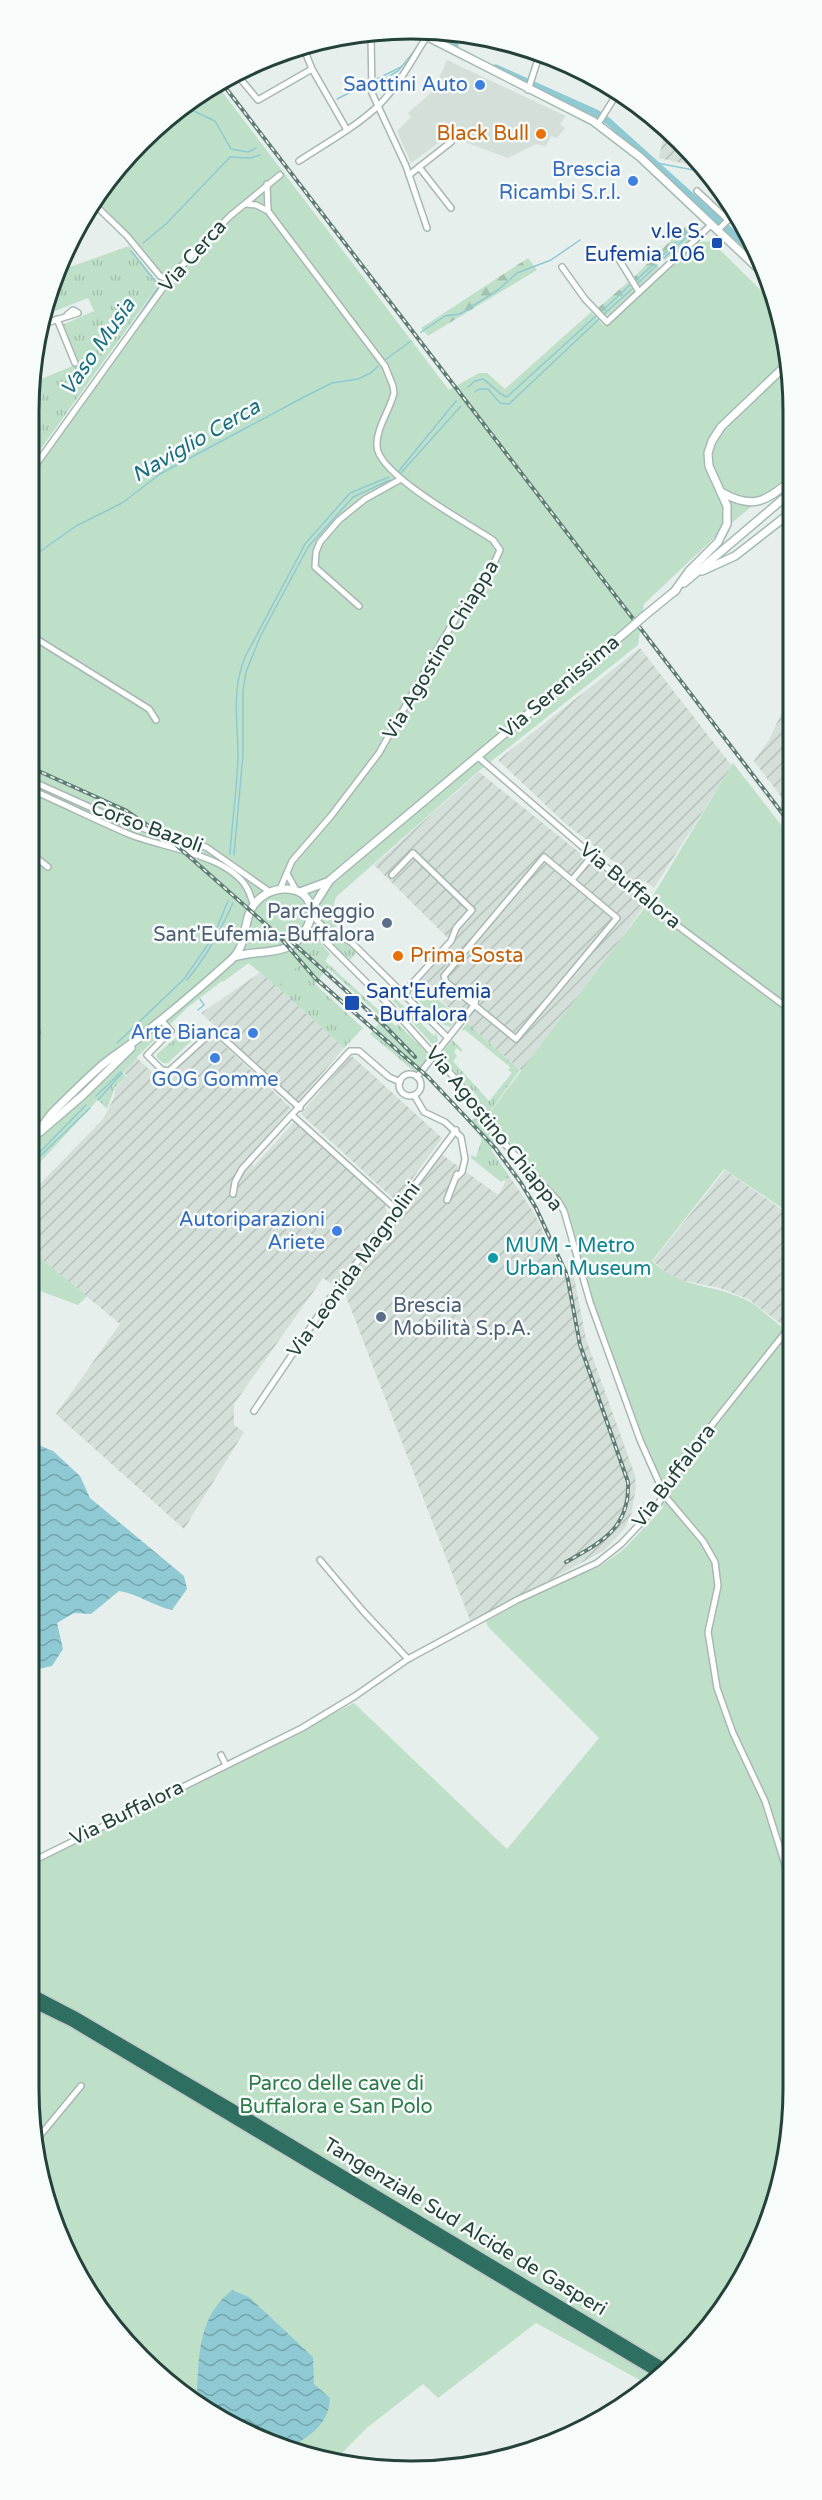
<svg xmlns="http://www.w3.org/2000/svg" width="822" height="2500" font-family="'Varela Round',sans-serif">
<defs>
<pattern id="industrial-furrows" width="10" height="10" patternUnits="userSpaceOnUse" patternTransform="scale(1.5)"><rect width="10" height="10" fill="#d4dfda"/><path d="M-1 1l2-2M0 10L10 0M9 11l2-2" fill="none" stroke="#b6c1bc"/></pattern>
<pattern id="grass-tufts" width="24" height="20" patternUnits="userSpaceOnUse" patternTransform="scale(1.5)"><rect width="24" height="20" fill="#bfe0c8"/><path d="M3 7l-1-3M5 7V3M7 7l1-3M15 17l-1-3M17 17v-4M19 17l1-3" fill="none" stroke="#a4c1ad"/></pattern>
<pattern id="forest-firs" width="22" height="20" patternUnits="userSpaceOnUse" patternTransform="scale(1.5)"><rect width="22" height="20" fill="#bfe0c8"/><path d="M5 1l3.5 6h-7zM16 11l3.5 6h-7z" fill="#a4c1ad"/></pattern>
<pattern id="water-waves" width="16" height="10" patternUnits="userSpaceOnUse" patternTransform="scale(1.5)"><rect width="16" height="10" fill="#8ec9d4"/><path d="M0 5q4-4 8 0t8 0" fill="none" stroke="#74a5ad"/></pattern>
</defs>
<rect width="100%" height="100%" fill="#e6efeb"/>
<polygon fill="#d4dfda" points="447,60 566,116 560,124 565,128 557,138 551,136 546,146 536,144 508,158 448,136 411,163 397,131 411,117 408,113 433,91"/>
<g fill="url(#industrial-furrows)">
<polygon points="665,128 682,141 700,167 659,158"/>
<polygon points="640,648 732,766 654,888 645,881 635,885 624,877 623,869 565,823 498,760"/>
<polygon points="789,702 789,807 754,761 769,740 783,710"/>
<polygon points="479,772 645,905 556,1030 522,1071 419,982 454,944 374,865"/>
<polygon points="261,972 344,1048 298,1102 201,1013"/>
<polygon points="212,1034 291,1108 246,1160 254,1166 294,1122 385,1204 387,1213 335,1286 323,1278 234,1404 234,1425 244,1432 184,1529 56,1414 120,1324 32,1251 32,1192 103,1119 113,1100 116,1087 127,1076 121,1070 135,1056 167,1086 174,1078 171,1075"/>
<polygon points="350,1057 353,1057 442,1138 396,1201 302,1115 302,1112"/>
<polygon points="441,1154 498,1195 504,1185 505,1180 510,1177 534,1213 563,1273 573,1272 586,1339 635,1475 636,1488 631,1515 625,1528 605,1550 471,1623 343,1288"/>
<polygon points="725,1170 788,1214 788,1320 784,1326 748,1299 720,1288 681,1280 667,1273 653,1261"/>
</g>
<g fill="url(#grass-tufts)">
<polygon points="129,246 159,284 35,457 36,381 75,365 60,326 94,311 88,298 45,315 64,269"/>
<polygon points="332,937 344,941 357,952 350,960 333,944"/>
<polygon points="317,939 330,954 325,961 396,1026 398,1024 425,1051 428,1057 416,1073 370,1034 383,1019 328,968 315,984 363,1028 344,1048 250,962 223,982 223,976 241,960"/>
<polygon points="418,982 459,1018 450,1027 440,1023 414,996 412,991"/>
<polygon points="387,990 434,1036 436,1033 438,1040 434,1046 385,992"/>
<polygon points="194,1022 202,1031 168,1063 163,1063 157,1058 157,1054"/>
<polygon points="467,1023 520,1070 488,1114 476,1098 477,1096 445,1061 442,1053 452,1040 463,1050 461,1052 457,1048 454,1052 457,1056 453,1061 489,1101 512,1073 508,1070 510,1067 465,1030 461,1031"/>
<polygon points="120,1070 126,1077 115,1087 107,1109 94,1096"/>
<polygon points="475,1107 501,1142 491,1150 510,1177 501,1182 471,1158 471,1155 476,1157 482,1139 469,1123 478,1115 473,1109"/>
</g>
<g fill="url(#forest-firs)">
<polygon points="688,224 698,234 665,260 658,253"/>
<polygon points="528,258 537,270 428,336 421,328"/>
<polygon points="652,259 659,268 640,286 632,279"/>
<polygon points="628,282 634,292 608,315 605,315 598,308"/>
</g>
<g fill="#bfe0c8">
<polygon points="217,85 449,390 479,373 487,373 505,389 591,312 604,326 618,316 698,242 711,241 772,301 790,361 790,474 714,538 644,604 638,645 479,771 336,897 332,912 339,923 278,987 247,962 188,1007 140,1054 32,1171 35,469 168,284 92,201 93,198 199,93"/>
<path d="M733 763 789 835 788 1212 724 1169 652 1261C685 1291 709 1282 746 1300 759 1306 771 1319 783 1328L788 1322 786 2164 729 2302 647 2384 536 2323 438 2398 423 2384 368 2427 335 2460 242 2432 124 2341 57 2235 29 2089V1868L72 1844 152 1807 354 1703 507 1849 599 1738 488 1627 486 1621 546 1589 599 1567 624 1549 663 1508 661 1483 642 1439 592 1301 568 1211 487 1116 649 902Z"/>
<polygon points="32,1251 87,1296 78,1305 32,1288"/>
</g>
<g fill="url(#water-waves)">
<path d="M33 1443 53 1451 80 1476 90 1498 184 1576 187 1589 172 1610C153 1606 139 1594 119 1591L91 1614 74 1613 57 1623 63 1649 52 1666 30 1671Z"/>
<path d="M232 2290 249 2297 313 2357 314 2384 330 2398C329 2424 311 2435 291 2447L243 2432 227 2421 197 2391C199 2352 199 2316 232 2290Z"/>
</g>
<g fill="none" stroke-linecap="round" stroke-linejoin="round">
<g stroke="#8ec9d4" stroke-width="1.5">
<polyline points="364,91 398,71 416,49"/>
<polyline points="337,99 401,67"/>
<polyline points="185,107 215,121 231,149 248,152 256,148"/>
<polyline points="657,163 704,172"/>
<polyline points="143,243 166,224 230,157 250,158 260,155"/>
<polyline points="662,256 692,226"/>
<polyline points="664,258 695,229"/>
<polyline points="636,280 655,263"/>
<polyline points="637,284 657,265"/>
<polyline points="602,311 630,285"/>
<polyline points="604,314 633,288"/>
<polyline points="421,332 445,316 460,314 498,290 517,273 551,260 580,240"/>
<polyline points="125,336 159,286 131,251"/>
<polyline points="385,360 411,341"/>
<path d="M468 387 475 381 483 379C491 384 499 395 507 397L596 316"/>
<polyline points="475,392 479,389 488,389 500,403 509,404 599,319"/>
<polyline points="398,472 456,401"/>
<polyline points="400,474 461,406"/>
<polyline points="35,555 76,526 122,503 160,474 304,397 332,383 358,379 371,373 378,366"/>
<path d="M230 854C232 822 237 789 238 757 238 721 231 692 245 657L305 544 350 493 389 477"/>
<polyline points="234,855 243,754 243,691 246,672 261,635 308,547 353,497 390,480"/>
<path d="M187 980C207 956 220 931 233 903"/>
<polyline points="198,1010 204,1005 200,999"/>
<polyline points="117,1043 184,979 213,937 228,901"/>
<polyline points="96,1096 121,1072"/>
<polyline points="98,1100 122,1073"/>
<polyline points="32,1160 86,1105"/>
<polyline points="32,1164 90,1108"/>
</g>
<g stroke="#8ec9d4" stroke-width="7">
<polyline points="438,36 455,46"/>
<polyline points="496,68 596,113 608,121 719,221"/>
<polyline points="727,228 759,257"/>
</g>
<defs>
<g id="street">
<polyline points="371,36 372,93 406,166 427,228"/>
<polyline points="304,49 312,69 347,130"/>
<polyline points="238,76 258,100 312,69"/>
<polyline points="528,90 539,56"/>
<polyline points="598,124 618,92"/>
<path d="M299 161C326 143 356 127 379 105 399 85 412 60 427 36"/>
<polyline points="419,167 451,208"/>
<polyline points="409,175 451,142"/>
<polyline points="267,184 268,211"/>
<polyline points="697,191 728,220"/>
<polyline points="92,202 127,236 160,276 167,279"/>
<path d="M246 204 256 205 268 211 385 366 393 386 394 393C390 410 376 428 377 446 377 474 469 524 493 540L500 550 491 570 464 605 442 641 379 753 331 816 292 861 280 889"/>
<polyline points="717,231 734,214"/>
<polyline points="615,253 639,292"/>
<polyline points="562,267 585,299 607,322 711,225"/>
<polyline points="57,319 75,363"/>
<polyline points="40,325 78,313 73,310 67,315"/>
<polyline points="35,466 165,285 167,279 171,277 230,216 280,175"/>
<polyline points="359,606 315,567 316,552 320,542 339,520 365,499 401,479"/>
<polyline points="35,638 149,709 156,720"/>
<polyline points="477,756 650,905 789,1009"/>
<polyline points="34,782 125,823 206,847 270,892"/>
<path d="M34 791C66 805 98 821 131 835 164 848 228 855 247 888 250 893 251 899 254 905"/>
<polyline points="34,856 48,867"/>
<polygon points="544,857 617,918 516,1039 446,982 444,976"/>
<polyline points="287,874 296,890"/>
<polyline points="392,875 413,853 472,910 456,928 451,941 408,988 406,995"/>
<polyline points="572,880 592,856"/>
<polyline points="311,914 324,928 351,942 448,1038"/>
<polyline points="304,933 314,933 320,936 390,1006 460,1084 503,1142 558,1201 564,1211 590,1302 640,1440 665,1496 703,1541 715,1562 718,1586 708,1632 717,1688 733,1733 765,1801 787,1871"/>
<polyline points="161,1020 171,1031 147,1055 162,1070 169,1071 214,1030 300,1108"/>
<polyline points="33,1040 37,1033"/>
<circle cx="410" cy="1085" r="11"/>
<polyline points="417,1077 475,1004 476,998"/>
<polyline points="414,1095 424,1112 445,1122 461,1137 465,1159 462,1172 457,1177"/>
<polyline points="293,1116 396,1209"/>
<polyline points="233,1194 235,1182 242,1169 350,1051 359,1051 389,1077 400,1082"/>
<polyline points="447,1200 457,1174"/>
<polyline points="254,1411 331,1297 456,1130"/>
<polyline points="320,1560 363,1611 408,1659"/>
<polyline points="221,1755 226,1765"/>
<polyline points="29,1863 302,1728 355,1696 408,1659 517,1600 597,1563 621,1544 656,1507 696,1445 788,1329"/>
<polyline points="38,2138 81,2086"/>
</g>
<g id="secondary">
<polyline points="426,36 593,121 640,157 764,274"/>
<path d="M721 492C751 509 765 503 790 481"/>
<polyline points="702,571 735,556 790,513"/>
<polyline points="684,583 790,493"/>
<polyline points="674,592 689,571 718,542 727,524 727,506 709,466 708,453 712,441 721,427 783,368 790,359"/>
<polyline points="643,617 676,590"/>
<polyline points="300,892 327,882"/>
<polyline points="311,910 330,880 627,631"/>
<polyline points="40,1132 83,1095 131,1048"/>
<path d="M33 1138C40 1131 45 1121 52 1113 68 1097 84 1081 101 1066 114 1055 128 1047 141 1036 172 1012 202 986 231 960 253 940 237 911 266 894 283 885 310 887 311 912 311 918 309 924 306 929 291 959 260 948 234 957"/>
</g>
<g id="highway">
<polyline points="29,1992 75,2016 247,2117 663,2367"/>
<polyline points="29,2001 72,2022 658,2373"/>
</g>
</defs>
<use href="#street" stroke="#a8b8b2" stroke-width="8"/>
<use href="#secondary" stroke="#a4bbb3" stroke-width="10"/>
<use href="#highway" stroke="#c2cac8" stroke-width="12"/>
<use href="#street" stroke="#fff" stroke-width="5"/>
<use href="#secondary" stroke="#fff" stroke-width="7"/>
<use href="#highway" stroke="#2f6f62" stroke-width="9"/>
<defs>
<g id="rail">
<polyline points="222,83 789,822"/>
<path d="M34 769 125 810 175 844 279 936 315 978 428 1077 495 1148 521 1183 536 1208 567 1275 580 1345 628 1482C630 1528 602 1542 566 1562"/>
<polyline points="292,942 386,1027 415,1057"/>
</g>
</defs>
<use href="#rail" stroke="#5f7d75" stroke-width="4"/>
<use href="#rail" stroke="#f7fbf9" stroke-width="1.5" stroke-dasharray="4.5" stroke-linecap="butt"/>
<defs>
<polyline id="secondary-bridge" points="627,631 643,617"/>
</defs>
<use href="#secondary-bridge" stroke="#a4bbb3" stroke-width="10" stroke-linecap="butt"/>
<use href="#secondary-bridge" stroke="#fff" stroke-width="7"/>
</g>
<g fill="#3f7fe0" stroke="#f7fbf9" stroke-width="2">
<circle cx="480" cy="85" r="6"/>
<circle cx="633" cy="181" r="6"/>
<circle cx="253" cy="1033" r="6"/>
<circle cx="215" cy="1058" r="6"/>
<circle cx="337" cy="1231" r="6"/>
</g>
<g fill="#e8710a" stroke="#f7fbf9" stroke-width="2">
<circle cx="541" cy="134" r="6"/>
<circle cx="398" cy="956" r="6"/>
</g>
<g fill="#1a4fb4" stroke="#f7fbf9" stroke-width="2">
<rect x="711" y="237" width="12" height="12" rx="3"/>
<rect x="344" y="995" width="16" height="16" rx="3"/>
</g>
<g fill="#5c6f8a" stroke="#f7fbf9" stroke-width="2">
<circle cx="387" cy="923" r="6"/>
<circle cx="381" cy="1317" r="6"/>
</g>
<circle fill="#0f9aa8" stroke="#f7fbf9" stroke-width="2" cx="493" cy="1258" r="6"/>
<g text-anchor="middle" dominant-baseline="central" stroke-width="5" stroke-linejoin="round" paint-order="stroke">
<g font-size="20" fill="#366cbe" stroke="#f7fbf9" text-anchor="end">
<text x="468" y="85">Saottini Auto</text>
<text x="621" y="170">Brescia<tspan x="621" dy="23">Ricambi S.r.l.</tspan></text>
<text x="241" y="1033">Arte Bianca</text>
<text x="215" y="1080" text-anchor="middle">GOG Gomme</text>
<text x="325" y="1220">Autoriparazioni<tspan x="325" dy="23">Ariete</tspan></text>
</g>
<g font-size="20" fill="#c56008" stroke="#f7fbf9" text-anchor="end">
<text x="529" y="134">Black Bull</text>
<text x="410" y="956" text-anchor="start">Prima Sosta</text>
</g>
<g font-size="20" fill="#164399" stroke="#f7fbf9" text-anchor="end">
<text x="705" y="232">v.le S.<tspan x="705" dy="23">Eufemia 106</tspan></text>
<text x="366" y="992" text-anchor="start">Sant'Eufemia<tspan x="366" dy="23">- Buffalora</tspan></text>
</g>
<g font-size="20" fill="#24423a" stroke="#f7fbf9">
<text transform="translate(193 256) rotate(-48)">Via Cerca</text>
<text transform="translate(441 650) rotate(-59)">Via Agostino Chiappa</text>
<text transform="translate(560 687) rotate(-40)">Via Serenissima</text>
<text transform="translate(147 827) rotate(20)">Corso Bazoli</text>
<text transform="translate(630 886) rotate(39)">Via Buffalora</text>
<text transform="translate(494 1129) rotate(51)">Via Agostino Chiappa</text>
<text transform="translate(354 1270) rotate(-54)">Via Leonida Magnolini</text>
<text transform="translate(674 1476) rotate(-53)">Via Buffalora</text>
<text transform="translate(127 1813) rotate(-26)">Via Buffalora</text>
<text transform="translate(465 2227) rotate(31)">Tangenziale Sud Alcide de Gasperi</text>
</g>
<g font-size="20" fill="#4e5e75" stroke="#f7fbf9" text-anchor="end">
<text x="375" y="912">Parcheggio<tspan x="375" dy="23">Sant'Eufemia-Buffalora</tspan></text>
<text x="393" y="1306" text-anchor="start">Brescia<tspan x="393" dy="23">Mobilità S.p.A.</tspan></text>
</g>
<g font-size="20" fill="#0d838f" stroke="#f7fbf9" text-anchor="start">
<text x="505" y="1246">MUM - Metro<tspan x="505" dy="23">Urban Museum</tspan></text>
</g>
<g font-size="20" fill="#2d7a4b" stroke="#f7fbf9">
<text x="336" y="2084">Parco delle cave di<tspan x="336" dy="23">Buffalora e San Polo</tspan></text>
</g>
<g font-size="21" font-style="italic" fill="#1c6f80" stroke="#f7fbf9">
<text transform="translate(98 347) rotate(-55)">Vaso Musia</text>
<text transform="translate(196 441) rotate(-30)">Naviglio Cerca</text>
</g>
</g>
<path d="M0 0H822V2500H0ZM411 39H411A372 372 0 0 1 783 411V2089A372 372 0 0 1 411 2461H411A372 372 0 0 1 39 2089V411A372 372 0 0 1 411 39Z" fill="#f7fbf9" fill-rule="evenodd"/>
<path fill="none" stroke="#24423a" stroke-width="3" d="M411 39H411A372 372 0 0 1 783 411V2089A372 372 0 0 1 411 2461H411A372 372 0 0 1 39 2089V411A372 372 0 0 1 411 39Z"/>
</svg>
